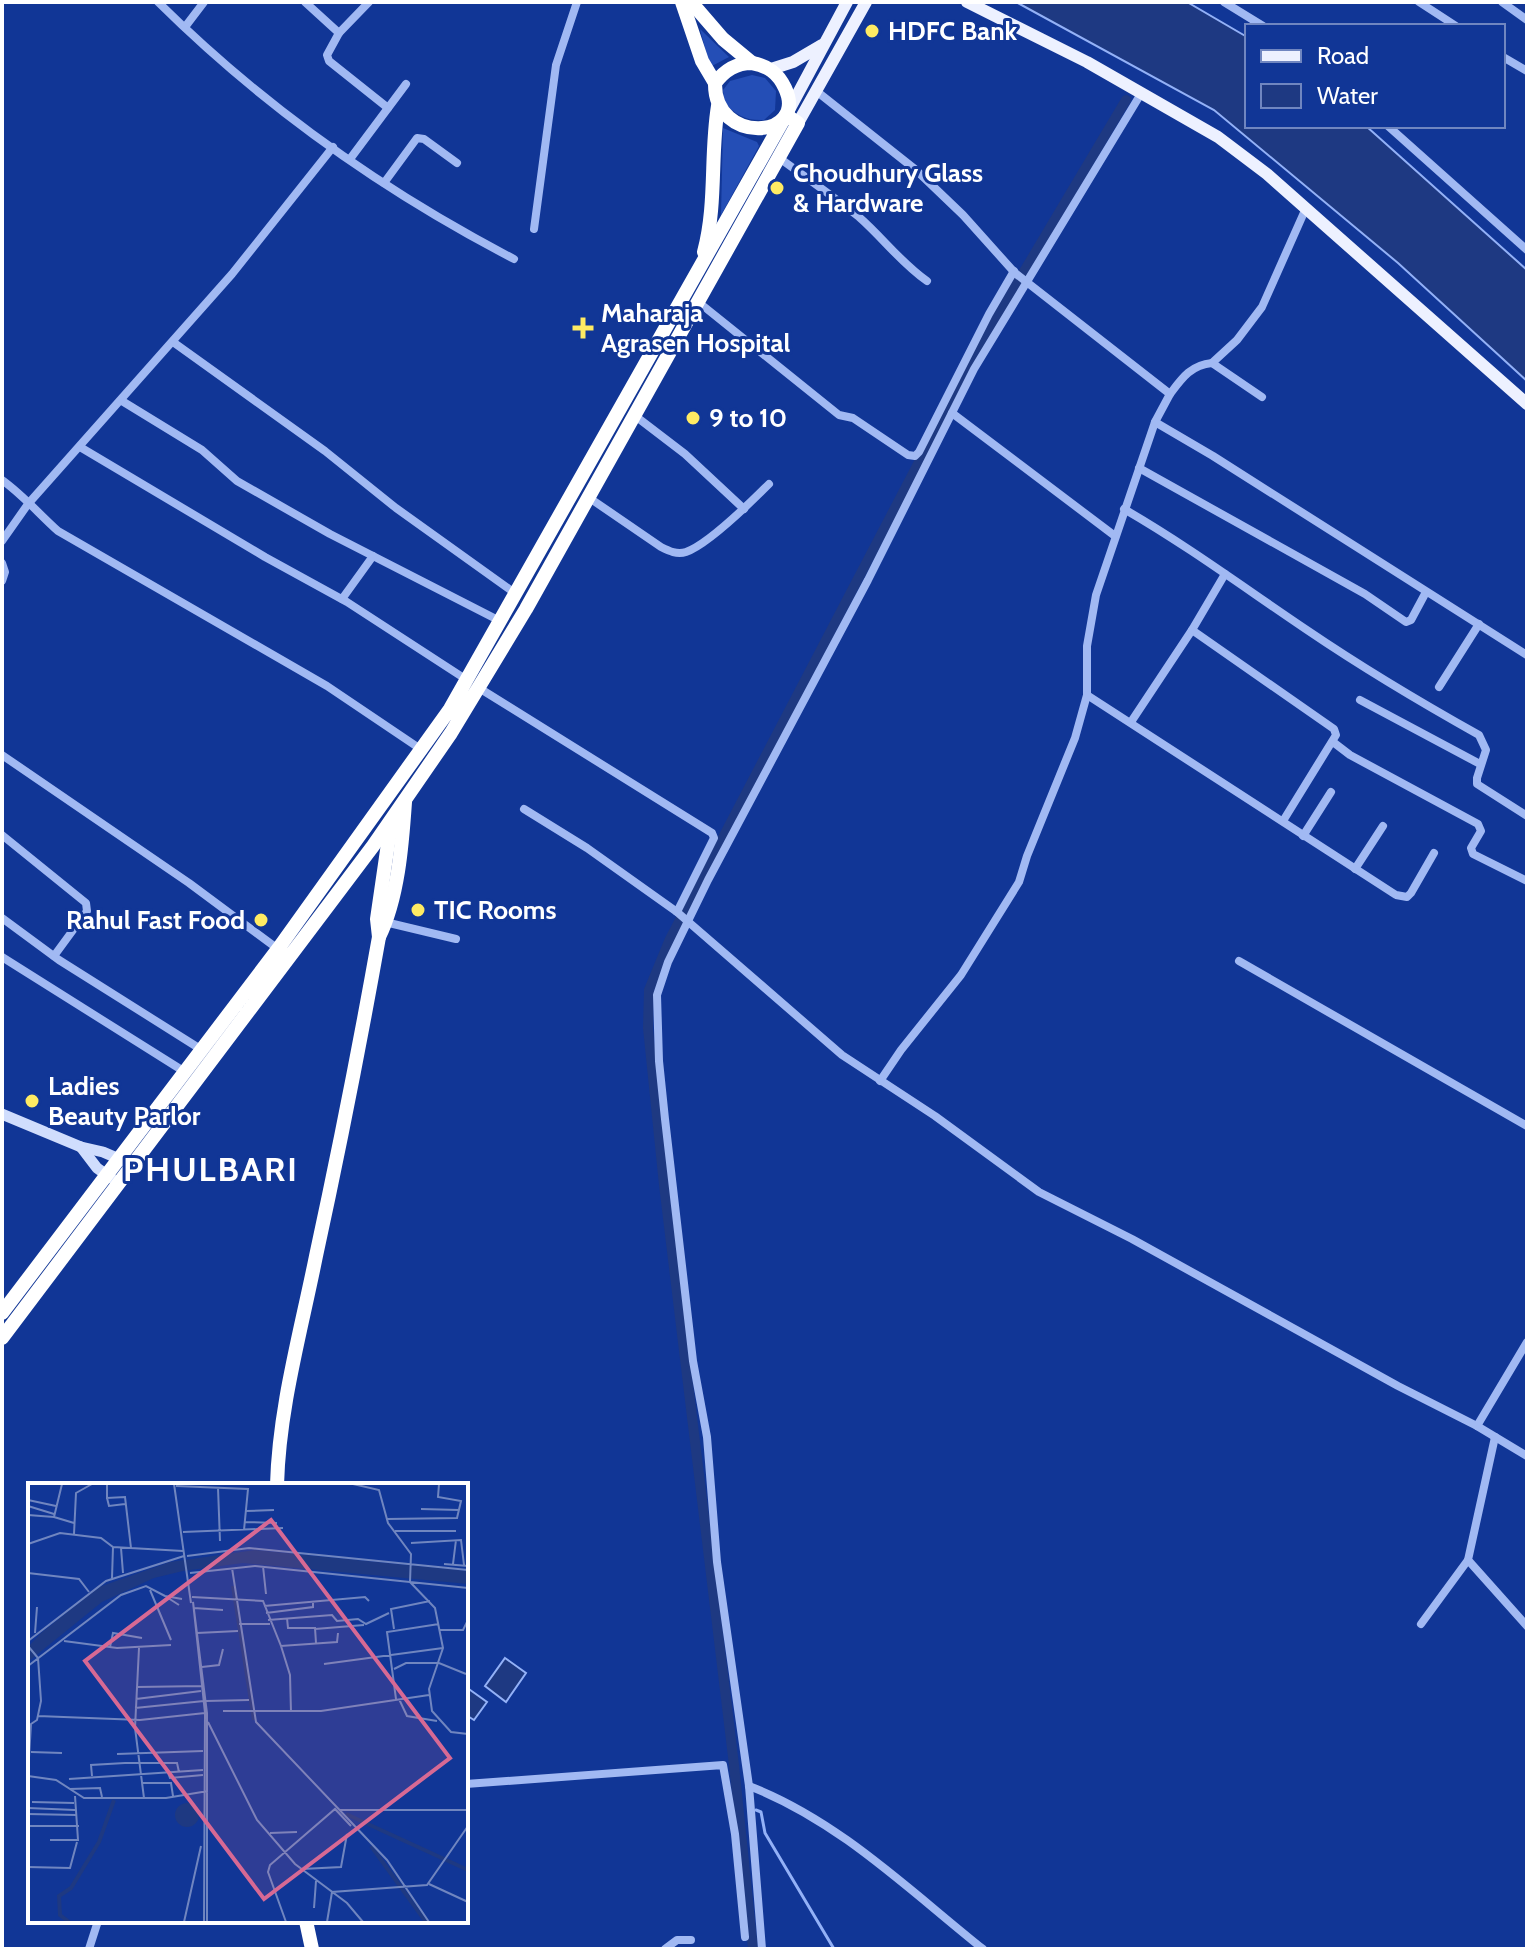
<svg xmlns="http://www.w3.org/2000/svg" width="1529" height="1951" font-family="Cabin,sans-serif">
<rect width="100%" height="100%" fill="#113696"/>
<g fill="#244eb6">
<polygon points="700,29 729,57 710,67"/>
<path d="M752 75 765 78 776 91 775 110 764 120C746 121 735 115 724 102L723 90 730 81Z"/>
<polygon points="723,128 757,142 759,146 721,215"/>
</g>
<g fill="#1e3982" stroke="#93b1f7" stroke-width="2">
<polygon points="1016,2 1187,2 1247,37 1247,126 1366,126 1527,270 1527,381 1398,263 1214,110"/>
<polygon points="505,1658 526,1673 506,1702 485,1686"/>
<polygon points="466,1687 487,1702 474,1720 466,1715"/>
</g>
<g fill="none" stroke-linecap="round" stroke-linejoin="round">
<polyline stroke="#93b1f7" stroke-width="3" points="756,1810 761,1812 765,1833 834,1949"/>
<polyline stroke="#1e3982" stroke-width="10" points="753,1949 734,1765 664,1185 648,1028 649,990 670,939 978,349 1126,100"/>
<g stroke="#a1b9f3" stroke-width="8">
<path d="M158 2C262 105 385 192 514 259"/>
<polyline points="305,2 339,33 327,55 329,61 388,108"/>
<polyline points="1224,2 1263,26"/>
<polyline points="1419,2 1456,26"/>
<polyline points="1502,2 1527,20"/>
<polyline points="185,27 204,2"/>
<polyline points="339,33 369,2"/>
<polyline points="1503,57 1527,71"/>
<polyline points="815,90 916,170 963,215 1015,273 1170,394 1155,422 1096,595 1087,646 1087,695 1396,895 1407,897 1411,893 1434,853"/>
<polyline points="1388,126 1527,250"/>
<path d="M778 157C805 177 833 196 859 217 883 238 901 263 927 281"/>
<polyline points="350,159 406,84"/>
<polyline points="384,183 417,138 424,139 457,163"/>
<polyline points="534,229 556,65 577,2"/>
<polyline points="697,301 839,415 853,418 908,455 915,456 919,452 989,314 1014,271"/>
<polyline points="173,342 325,451 396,508 516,594"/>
<polyline points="1212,363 1237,340 1262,307 1306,208"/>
<path d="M1170 394C1182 378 1191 365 1212 363L1262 397"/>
<polyline points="122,401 202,450 237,481 330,534 500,621"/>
<polyline points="952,413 1115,536"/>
<polyline points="634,415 685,454 744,509"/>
<polyline points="1155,422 1213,456 1527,655"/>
<polyline points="80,447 265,557 347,602 467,680"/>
<polyline points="1139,468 1365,594 1406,622 1411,620 1426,592"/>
<path d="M2 480C23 495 39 514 58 531L327 686 422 750"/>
<path d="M588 497 661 547C669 551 677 555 686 552 709 544 751 502 769 484"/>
<path d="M1124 509C1188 546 1246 589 1307 630 1363 668 1420 702 1479 735L1486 750 1477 778V784L1527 816"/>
<polyline points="2,541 28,504 232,274 333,147"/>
<polyline points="2,563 5,572 2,581"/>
<polyline points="1225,574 1192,630 1334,729 1336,735 1283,821"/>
<polyline points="342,599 373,556"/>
<polyline points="1439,687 1479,624"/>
<polyline points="479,688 712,833 714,838 677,912"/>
<polyline points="1360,700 1480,764"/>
<polyline points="1131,722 1192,630"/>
<polyline points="1333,742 1350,755 1478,824 1481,831 1471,848 1473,854 1527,881"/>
<polyline points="2,755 189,883 278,949"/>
<polyline points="524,809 587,848 677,912 842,1055 935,1116 1039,1192 1132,1239 1398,1386 1477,1426 1527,1456"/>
<polyline points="2,835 86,903 87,911 54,956"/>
<polyline points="1303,836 1331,792"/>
<polyline points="1355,869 1383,826"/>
<polyline points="2,918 59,960 202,1050"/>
<polyline points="385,922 456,939"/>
<polyline points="2,957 185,1072"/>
<polyline points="1239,961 1527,1126"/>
<polyline points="880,1081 901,1050 961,975 1019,882 1027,856 1075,738 1087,695"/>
<polyline points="1477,1426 1527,1342"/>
<polyline points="1495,1437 1468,1560 1527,1626"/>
<polyline points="1421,1624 1468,1560"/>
<polyline points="466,1784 723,1765 735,1834 745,1937"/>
<path d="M749 1786C838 1820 909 1890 983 1949"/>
<polyline points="89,1949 98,1921"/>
<polyline points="665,1949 677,1940 691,1940"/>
<polyline points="762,1949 749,1786 717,1562 707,1437 693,1361 665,1119 659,1061 657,995 668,962 708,880 868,580 974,369 1142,92"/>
</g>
<g stroke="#d0ddfd" stroke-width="11">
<polyline points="2,1114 81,1147 103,1152 124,1161"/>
<polyline points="81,1147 97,1168 111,1178"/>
</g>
<g stroke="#edf1ff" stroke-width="12">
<polyline points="967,2 1087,62 1218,137 1267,174 1527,404"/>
<polyline points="771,69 793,62 822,45"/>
<polyline points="788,112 847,2"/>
<polyline points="798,123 866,2"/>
</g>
<g stroke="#fff" stroke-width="14">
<polyline points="682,2 702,61 715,83"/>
<polyline points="691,2 723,39 752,63"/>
<path d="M752 63C768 66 778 73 785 88 809 139 714 146 715 83 725 70 736 63 752 63Z"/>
<path d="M704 252C717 204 710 155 718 106"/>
<polyline points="379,937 377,919 391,823"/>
<polyline points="2,1313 278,949 450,709 786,115 798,123 526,609 451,733 373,846 2,1338"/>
<path d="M277 1485C279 1408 301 1331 316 1256 339 1150 360 1044 379 937 398 898 402 846 405 802"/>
<polyline points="306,1921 312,1949"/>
</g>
</g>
<g fill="#ffeb63" stroke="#113696" stroke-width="3">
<circle cx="872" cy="31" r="8"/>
<circle cx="777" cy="188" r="8"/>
<path d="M579 316h8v8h8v8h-8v8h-8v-8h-8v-8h8z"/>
<circle cx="693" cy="418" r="8"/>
<circle cx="418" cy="910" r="8"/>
<circle cx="261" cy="920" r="8"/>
<circle cx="32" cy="1101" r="8"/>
</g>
<g text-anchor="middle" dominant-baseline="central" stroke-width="6" stroke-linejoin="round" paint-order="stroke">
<g font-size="26" font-weight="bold" fill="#fff" stroke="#113696" text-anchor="start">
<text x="888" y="31">HDFC Bank</text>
<text x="793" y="173">Choudhury Glass<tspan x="793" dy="30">&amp; Hardware</tspan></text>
<text x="601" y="313">Maharaja<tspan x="601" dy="30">Agrasen Hospital</tspan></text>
<text x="709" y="418">9 to 10</text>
<text x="434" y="910">TIC Rooms</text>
<text x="245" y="920" text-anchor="end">Rahul Fast Food</text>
<text x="48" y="1086">Ladies<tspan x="48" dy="30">Beauty Parlor</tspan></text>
</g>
<g font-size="34" font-weight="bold" letter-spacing="2" fill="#fff" stroke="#113696">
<text x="211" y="1169">PHULBARI</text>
</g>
</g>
<g transform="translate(28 1483)">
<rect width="440" height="440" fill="#113696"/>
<path d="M227 67 440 88V101L215 80 155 88 126 95 74 119 0 179V164L13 150 71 104 142 79ZM147 332a12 12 0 1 1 24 0a12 12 0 1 1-24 0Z" fill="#1e3982"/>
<path fill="none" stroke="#1e3982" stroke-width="4" d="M205 103 226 237M318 331 440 387M343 363 398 439M41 439 32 432 31 413 43 405 71 359 86 317"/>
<path fill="none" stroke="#7086c0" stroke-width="2" d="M34 1 26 34 46 40M79 1V15L97 14 103 65M146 1 163 120M325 1 351 7 360 40 383 71 382 99 407 125 415 165 401 206 404 228 423 249 440 251M148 3 220 6 216 47M190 5 192 58M79 15 81 23 97 21M0 17 28 23M0 23 26 31M393 26 431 27M218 28 246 27M0 32 26 34M359 36 429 35 433 18 410 14 411 1M216 39 249 40M367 48H428M155 49 255 45M46 51 48 10 64 1M383 60 433 57 436 82M0 61 32 50 73 55 85 64 155 68M93 65 95 90M159 73 221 65 440 87M416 81 440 83M425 81 428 57M235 83 238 111M204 85 228 239 359 377 401 439M0 90 51 96 61 109M162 90 227 83 440 105M84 95 85 64M122 107 143 157M164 114 235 118 253 163 309 159 310 150M151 122 137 113 154 116M236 123 337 114 341 118M166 125 195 127M238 130 285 124V119M259 135 260 145H287L288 160M240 137 304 132 309 138 330 136 338 141 361 130M211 141H242M287 146 336 142M366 146 363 126 402 118M412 147H435L440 137M7 150 9 124M169 150 210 148M0 158 78 98 156 73M36 158 89 165 143 162M0 163 10 175 13 218 9 237 3 241 0 291M253 163 262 192 263 229M82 164 85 150 114 155M111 165 107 245 116 315M296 181 415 165M0 183 93 112 118 103 137 113M174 184 191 182 195 166M366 186 378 180H411L438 191M109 204 174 203M108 216 173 208M368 216 359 149 411 141M371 216 379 233 409 238M178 218 221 217M107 225 176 218M195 228H293L401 212M10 233 112 237 177 230M180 239 229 337 267 381 319 420 335 439M3 269 34 270M89 271 175 268M140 290 142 295 175 292M0 293 28 297 56 315H138L180 308M64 293 63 282 97 280H149L151 289M41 296 175 287M115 300H143L145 313M42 306 72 305 74 314M4 319 46 320M0 325 47 327M312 327H440M0 331 48 332M0 343H51M242 350 269 349M22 357H50L47 313M0 384 42 385 49 359M274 386 313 384 319 351M401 401 440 419M286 425 288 398M156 439 173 363M176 439 177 230 165 119 179 230V439M258 439 240 389 242 382 307 326 323 343M299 439 304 409 399 402 440 343"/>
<path fill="#d76994" fill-opacity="0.15" stroke="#d76994" stroke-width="4" d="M243 37 422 275 236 416 57 178Z"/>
<rect width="440" height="440" fill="none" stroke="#fff" stroke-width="4"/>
</g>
<rect width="1529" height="1951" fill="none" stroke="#ffffff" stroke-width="8"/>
<rect x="1245" y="24" width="260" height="104" fill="#113696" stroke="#7086c0" stroke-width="2"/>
<rect x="1261" y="50" width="40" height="12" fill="#edf1ff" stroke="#7086c0" stroke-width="2"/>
<text x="1317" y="64" font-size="24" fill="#ffffff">Road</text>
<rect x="1261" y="84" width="40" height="24" fill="#1e3982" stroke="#7086c0" stroke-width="2"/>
<text x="1317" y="104" font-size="24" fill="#ffffff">Water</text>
</svg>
